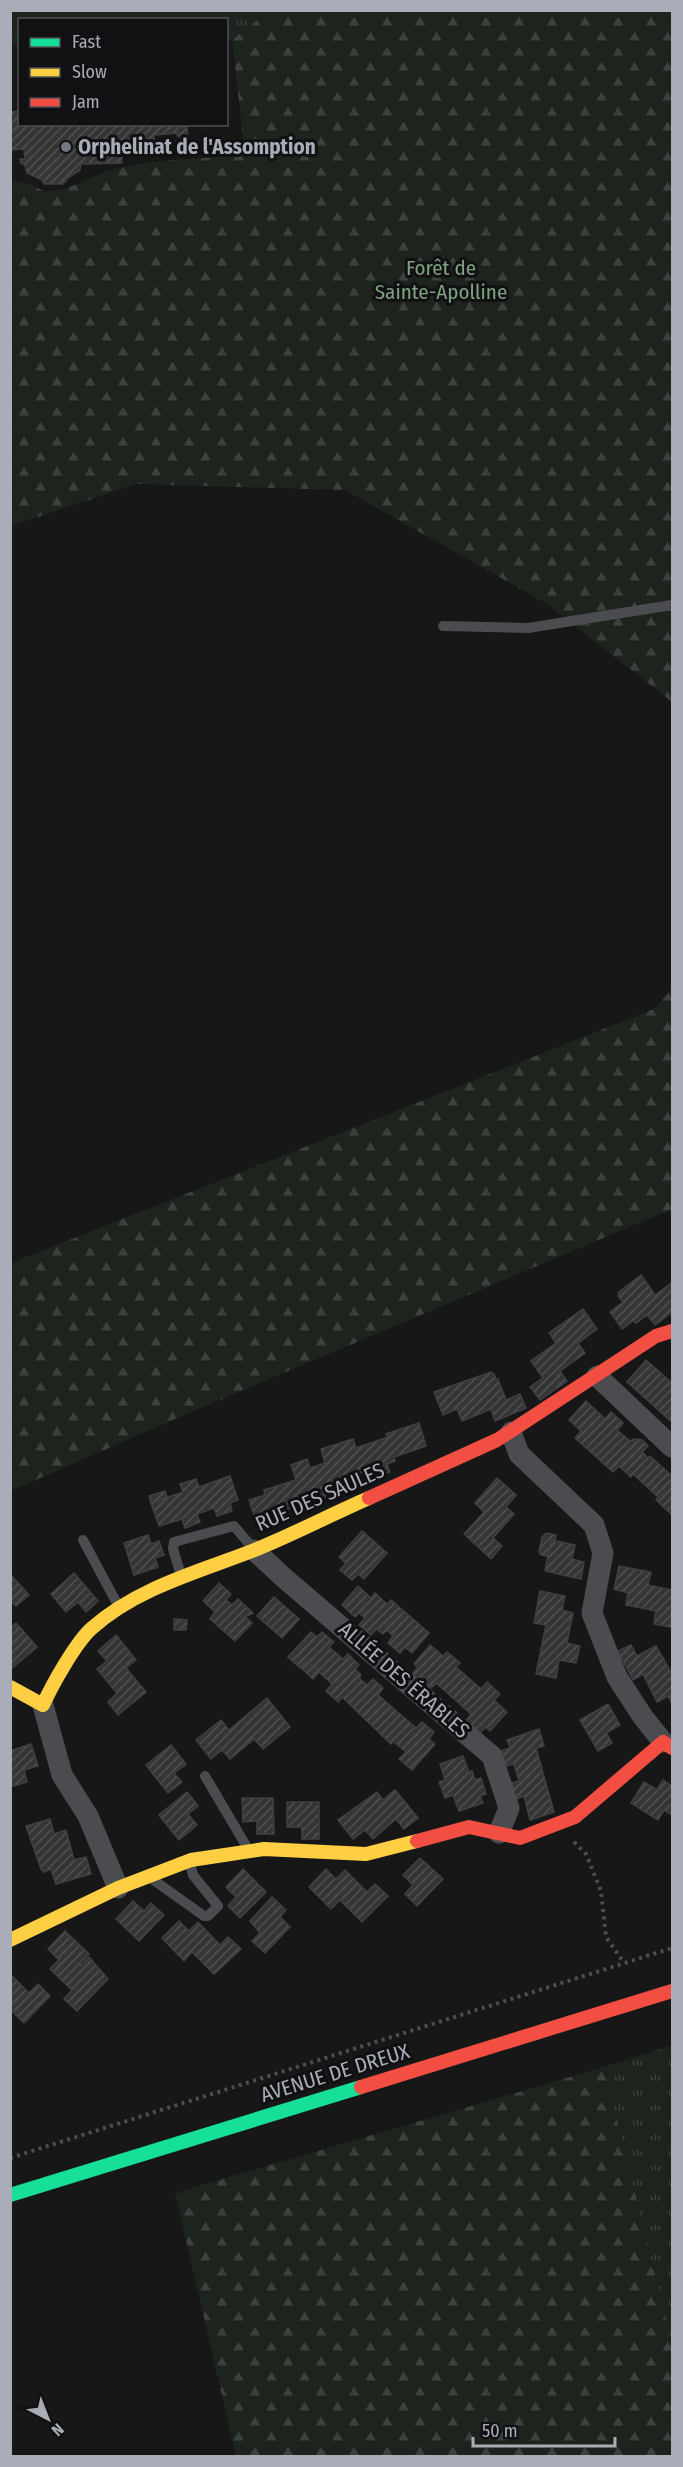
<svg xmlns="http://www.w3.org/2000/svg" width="683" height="2467" font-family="'Fira Sans Condensed',sans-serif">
<defs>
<pattern id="grass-tufts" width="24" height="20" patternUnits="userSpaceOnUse" patternTransform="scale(1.5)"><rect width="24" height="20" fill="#1d241e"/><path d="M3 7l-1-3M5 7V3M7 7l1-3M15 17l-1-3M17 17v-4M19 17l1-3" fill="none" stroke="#3b413d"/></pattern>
<pattern id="forest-firs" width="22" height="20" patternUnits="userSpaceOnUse" patternTransform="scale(1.5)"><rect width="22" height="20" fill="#1d241e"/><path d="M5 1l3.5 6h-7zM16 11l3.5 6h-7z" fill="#3b413d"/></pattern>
<pattern id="building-hatch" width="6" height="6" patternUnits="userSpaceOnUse" patternTransform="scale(1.5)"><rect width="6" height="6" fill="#353536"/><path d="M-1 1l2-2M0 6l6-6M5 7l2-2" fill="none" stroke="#4f5051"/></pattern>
</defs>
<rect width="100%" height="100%" fill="#171717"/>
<g fill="url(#grass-tufts)">
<polygon points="10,11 118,11 121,19 20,20 19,45 11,46"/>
<polygon points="164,11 269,11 232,40 227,41 226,20 167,19"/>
<polygon points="672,2045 672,2344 604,2067"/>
</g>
<g fill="url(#forest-firs)">
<polygon points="118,11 164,11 167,19 121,19"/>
<polygon points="269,11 672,11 672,702 547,604 345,490 137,484 11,526 10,181 27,183 46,192 65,189 107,171 148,162 245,155 232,40"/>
<polygon points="672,989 672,1209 175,1419 11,1491 11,1263 654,1009"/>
<polygon points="604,2067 672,2344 672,2456 236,2456 175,2193"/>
</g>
<g fill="url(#building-hatch)" stroke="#3f4043" stroke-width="1.5">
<polygon points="20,111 20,124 187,124 188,145 181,145 180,136 177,136 177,133 154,135 154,142 121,144 122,163 81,164 80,170 69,177 63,184 44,184 42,180 27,173 25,165 21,163 20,159 25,159 24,149 10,150 10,112"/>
<polygon points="641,1275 655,1295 672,1283 672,1312 655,1325 647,1315 636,1323 633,1321 622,1329 610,1312 623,1302 618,1296 619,1292"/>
<polygon points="583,1309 597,1329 578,1343 585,1353 560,1371 567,1381 540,1400 530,1387 543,1378 531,1361 556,1343 549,1333"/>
<polygon points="646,1360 672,1383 669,1386 672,1389 672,1422 627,1382"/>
<polygon points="491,1372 494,1374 496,1380 498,1379 506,1400 520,1394 526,1408 495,1421 491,1409 462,1421 457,1409 443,1415 434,1392"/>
<polygon points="586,1401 605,1419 611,1412 623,1423 617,1430 630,1441 634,1439 642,1440 648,1446 642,1452 648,1458 650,1456 672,1476 672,1515 656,1500 658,1497 633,1474 631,1477 619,1466 613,1472 575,1438 581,1431 569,1420"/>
<polygon points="419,1423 426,1446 394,1457 395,1461 387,1464 390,1472 375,1477 372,1469 355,1475 357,1482 342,1487 339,1480 332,1482 333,1487 326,1489 329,1498 312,1503 309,1495 302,1498 304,1504 272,1514 273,1519 257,1524 249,1500 265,1495 264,1490 296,1480 291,1465 307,1459 310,1468 325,1463 321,1449 353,1439 356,1448 388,1437 386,1434"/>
<polygon points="230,1476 238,1500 230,1503 232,1511 217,1516 214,1508 197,1514 200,1522 185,1528 182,1519 159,1526 151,1503 183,1492 180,1484 196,1479 199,1487"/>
<polygon points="497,1478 516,1495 506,1507 514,1514 493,1538 502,1546 491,1559 464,1534 484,1512 475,1503"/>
<polygon points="165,1491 167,1497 151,1503 149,1496"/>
<polygon points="362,1531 387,1553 364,1579 358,1574 352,1580 340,1570 346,1563 339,1557"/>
<polygon points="546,1533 556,1535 555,1541 551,1540 548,1556 541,1555 539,1552 542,1537"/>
<polygon points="148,1535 151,1544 159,1541 164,1555 155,1558 158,1567 134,1575 124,1543"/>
<polygon points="551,1540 575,1545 572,1559 584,1562 581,1579 545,1571"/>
<polygon points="619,1566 651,1572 648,1585 672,1590 671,1627 654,1624 656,1611 626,1605 628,1593 614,1589"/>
<polygon points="74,1573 98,1601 86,1612 78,1602 66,1612 51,1594"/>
<polygon points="10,1574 29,1595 16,1606 10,1600"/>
<polygon points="219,1583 231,1594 226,1600 232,1605 238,1599 253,1613 245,1617 252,1623 235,1641 210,1619 215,1612 203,1601"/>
<polygon points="358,1586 371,1598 375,1593 387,1604 391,1600 429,1633 412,1653 405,1647 400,1653 388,1643 393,1636 387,1630 383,1634 376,1629 371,1635 359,1625 365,1618 359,1613 355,1617 342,1605"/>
<polygon points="540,1591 565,1596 562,1610 573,1613 567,1643 580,1646 576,1663 559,1660 556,1678 536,1674 546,1625 534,1623"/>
<polygon points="274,1597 299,1619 282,1638 257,1616"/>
<polygon points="174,1619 187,1620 186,1630 174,1630"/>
<polygon points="16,1623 37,1647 10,1670 10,1628"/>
<polygon points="311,1632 317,1637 322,1632 334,1642 329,1647 343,1659 348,1654 359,1665 355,1669 361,1675 359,1678 367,1685 373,1679 383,1688 378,1695 416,1728 422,1722 434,1732 429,1739 435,1744 412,1770 399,1759 406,1752 393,1741 391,1744 342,1697 338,1702 326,1691 332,1684 319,1672 307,1661 300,1668 288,1657"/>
<polygon points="116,1635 136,1660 126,1668 146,1692 118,1715 108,1702 117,1693 97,1669 107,1661 98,1651"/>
<polygon points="430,1645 443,1656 447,1652 460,1663 456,1667 481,1689 487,1682 500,1694 494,1700 507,1712 490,1731 486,1727 480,1733 466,1721 471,1714 436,1683 429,1690 412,1674 418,1667 414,1664"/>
<polygon points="631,1645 637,1656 656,1646 672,1674 672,1704 668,1696 657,1702 643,1674 633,1680 618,1651"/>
<polygon points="307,1661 319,1672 313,1679 301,1668"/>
<polygon points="267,1698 290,1727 263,1749 254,1739 230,1759 222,1750 211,1759 196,1740 221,1720 229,1730"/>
<polygon points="608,1704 620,1725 606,1733 612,1743 598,1751 580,1720"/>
<polygon points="539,1729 544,1746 536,1748 554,1812 530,1820 524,1796 516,1799 511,1783 519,1781 514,1764 506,1766 501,1751 510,1748 507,1740"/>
<polygon points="31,1744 38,1766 24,1770 27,1782 10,1787 10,1751"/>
<polygon points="171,1745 186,1764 174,1773 182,1782 168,1793 146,1765"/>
<polygon points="463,1756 469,1772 472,1771 475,1780 481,1778 486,1794 480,1796 483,1803 459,1811 453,1795 445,1798 439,1782 445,1780 440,1764"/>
<polygon points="663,1780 672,1786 672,1815 664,1810 658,1820 631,1803 644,1782 657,1790"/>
<polygon points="395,1790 418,1818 404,1829 396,1819 373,1839 365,1830 353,1839 338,1820 377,1792 383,1800"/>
<polygon points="187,1792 198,1806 188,1814 197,1825 179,1840 159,1815"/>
<polygon points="242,1798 273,1798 274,1834 257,1834 257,1821 243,1822"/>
<polygon points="287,1802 319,1802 319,1839 302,1839 302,1827 287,1827"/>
<polygon points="50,1819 54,1834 66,1830 74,1860 86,1857 91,1874 56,1884 51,1869 44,1872 41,1869 26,1826"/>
<polygon points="420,1858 443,1879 417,1906 405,1894 413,1885 403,1875"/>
<polygon points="243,1869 266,1892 240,1918 228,1906 236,1897 226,1887"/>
<polygon points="326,1869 336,1879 345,1870 367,1892 375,1884 388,1896 362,1922 340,1900 331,1909 309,1887"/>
<polygon points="272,1897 286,1910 280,1917 290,1927 265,1953 252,1941 260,1933 250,1921"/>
<polygon points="133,1901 144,1911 151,1903 164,1915 139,1941 116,1919"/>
<polygon points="179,1921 189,1931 198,1922 220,1945 228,1937 241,1949 214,1974 192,1952 184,1961 162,1938"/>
<polygon points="65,1931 89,1954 80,1963 81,1965 89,1957 108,1979 77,2011 64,1999 72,1990 50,1969 59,1960 48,1949"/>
<polygon points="10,1974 29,1993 38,1984 50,1996 24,2023 10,2009"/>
</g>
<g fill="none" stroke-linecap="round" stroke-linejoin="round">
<g stroke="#4d4e52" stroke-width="4" stroke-dasharray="3 4.5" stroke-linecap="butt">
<polyline points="574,1842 586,1854 601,1891 606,1937 624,1963"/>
<polyline points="10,2158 672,1948"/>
</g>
<g stroke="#4b4c50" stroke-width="10">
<polyline points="443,626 528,628 672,605"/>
<polyline points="83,1540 120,1609"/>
<polyline points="181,1575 173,1549 174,1542 234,1526 252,1547"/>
<polyline points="205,1776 248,1849"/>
<polyline points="152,1879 204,1916 208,1916 218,1906 193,1875 190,1864"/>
</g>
<g stroke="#4b4c50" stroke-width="21">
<polyline points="597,1376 672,1447"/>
<polyline points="511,1432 519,1454 594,1525 603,1553 592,1613 617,1677 643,1717 663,1742"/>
<polyline points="254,1550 283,1577 492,1756 509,1808 499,1833"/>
<polyline points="43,1705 62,1775 88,1816 118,1888"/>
</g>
<polyline stroke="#16e098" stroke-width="14" points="10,2195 361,2087"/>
<g stroke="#ffcf43" stroke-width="14">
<path d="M10 1687 43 1705C52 1685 76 1642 92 1628 137 1588 198 1572 252 1551 292 1535 330 1515 369 1498"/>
<polyline points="10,1940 118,1888 191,1860 264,1849 366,1854 417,1841"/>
</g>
<g stroke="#f24e42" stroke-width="14">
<polyline points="369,1498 497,1440 656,1336 672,1331"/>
<polyline points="417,1841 469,1827 520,1838 575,1817 663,1742 672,1748"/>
<polyline points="361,2087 672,1991"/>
</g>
</g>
<circle fill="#757880" stroke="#111113" stroke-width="2" cx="66" cy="147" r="6"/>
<g text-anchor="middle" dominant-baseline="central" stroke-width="6" stroke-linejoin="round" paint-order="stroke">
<g font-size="21" font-weight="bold" fill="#a8adb8" stroke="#111113" text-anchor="start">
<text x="78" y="147">Orphelinat de l'Assomption</text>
</g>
<g font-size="21" fill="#7fa381" stroke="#111113">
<text x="441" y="268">Forêt de<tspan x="441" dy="24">Sainte-Apolline</tspan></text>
</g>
<g font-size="21" fill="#a8adb8" stroke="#111113">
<text transform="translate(320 1497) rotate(-24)">RUE DES SAULES</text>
<text transform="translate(404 1680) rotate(41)">ALLÉE DES ÉRABLES</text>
<text transform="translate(335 2073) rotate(-17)">AVENUE DE DREUX</text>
</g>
</g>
<rect width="683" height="2467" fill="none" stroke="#a8adb8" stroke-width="24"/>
<rect x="18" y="18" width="210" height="108" fill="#111113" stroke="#4d4f55" stroke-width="1.5"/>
<rect x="30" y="38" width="30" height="9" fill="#16e098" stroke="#4d4f55" stroke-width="1.5"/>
<text x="72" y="48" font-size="18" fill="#a8adb8">Fast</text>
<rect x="30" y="68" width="30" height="9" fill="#ffcf43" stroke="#4d4f55" stroke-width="1.5"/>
<text x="72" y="78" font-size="18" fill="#a8adb8">Slow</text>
<rect x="30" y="98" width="30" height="9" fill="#f24e42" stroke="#4d4f55" stroke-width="1.5"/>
<text x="72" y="108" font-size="18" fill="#a8adb8">Jam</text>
<g transform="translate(48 2419) rotate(138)" stroke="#111113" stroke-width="4.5" paint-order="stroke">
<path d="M0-4.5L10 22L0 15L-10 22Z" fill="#a8adb8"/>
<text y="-9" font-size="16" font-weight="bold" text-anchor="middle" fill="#a8adb8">N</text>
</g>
<path d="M473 2437v9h142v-9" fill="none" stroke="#a8adb8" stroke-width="3"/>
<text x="482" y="2437" font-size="18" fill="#a8adb8" stroke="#111113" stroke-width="4.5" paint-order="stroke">50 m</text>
</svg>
